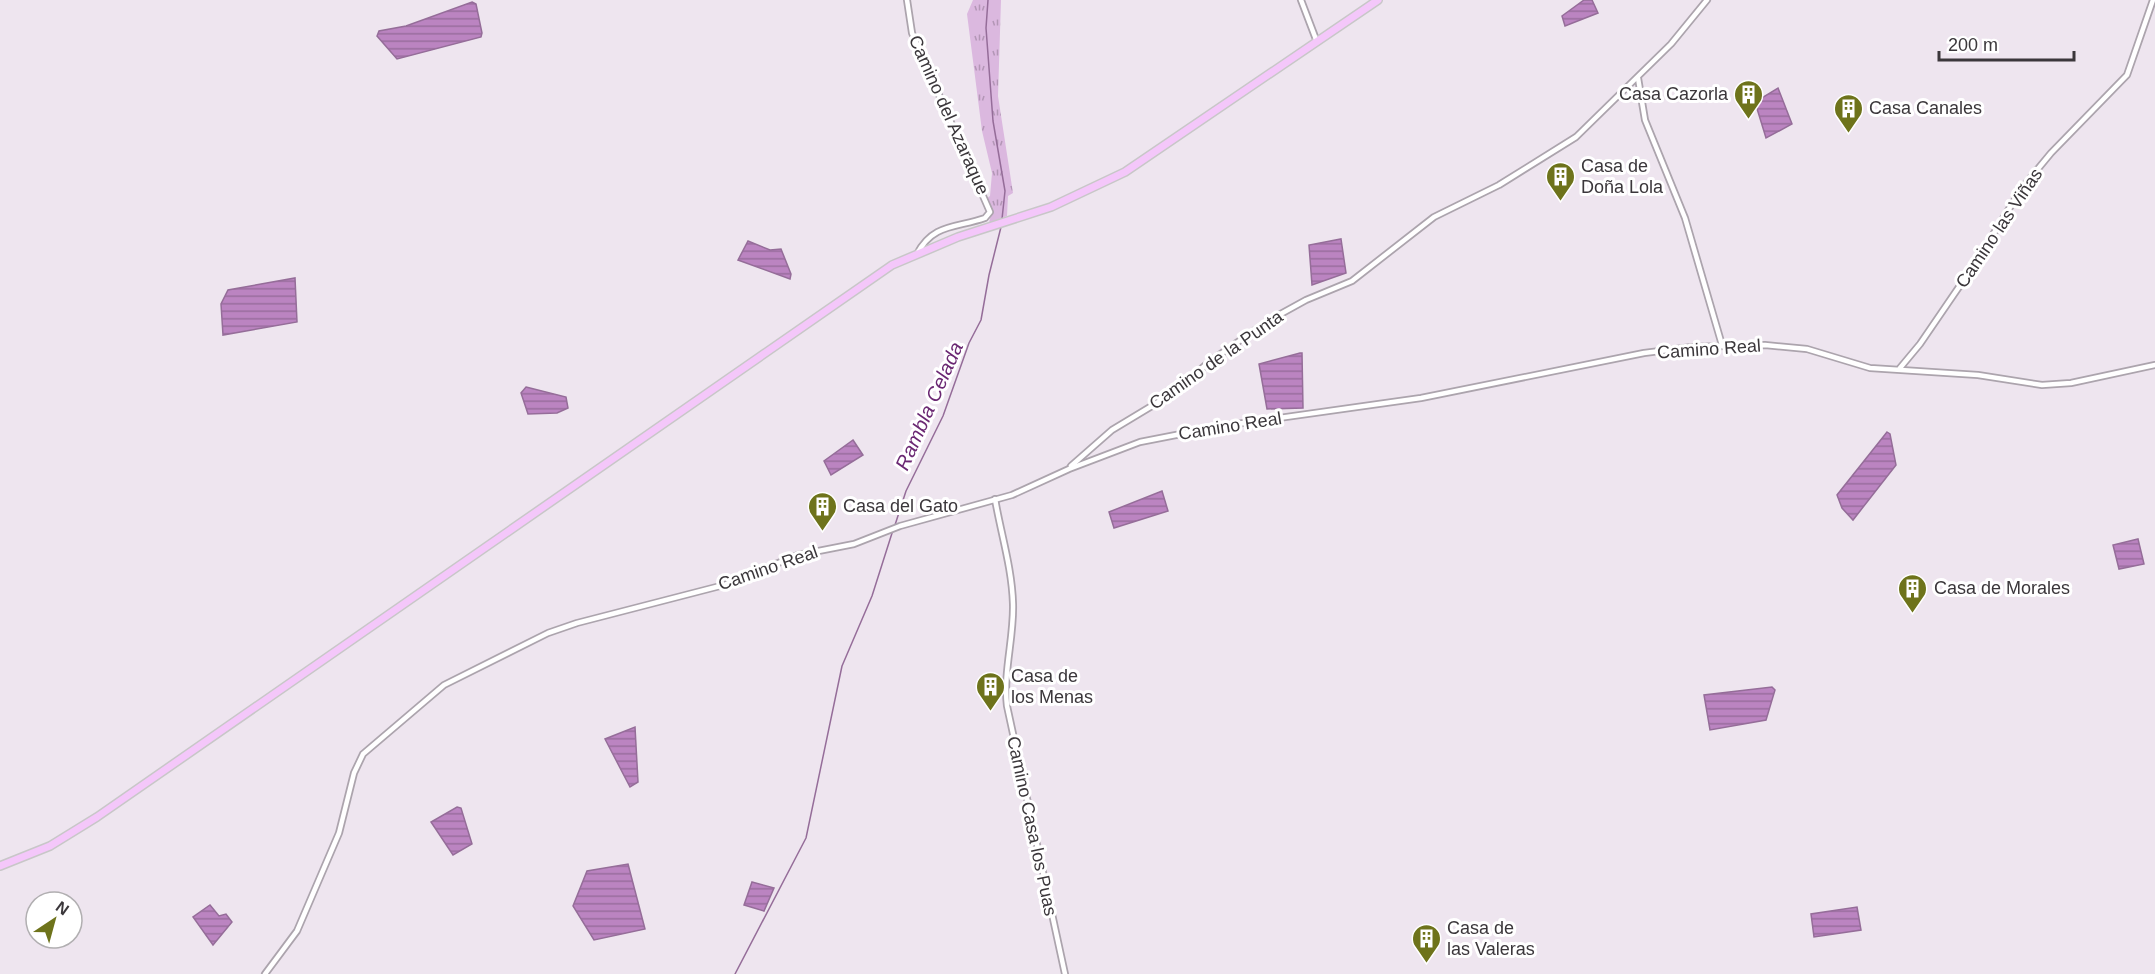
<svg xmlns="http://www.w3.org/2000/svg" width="2155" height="974" font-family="Helvetica,sans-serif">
<defs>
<pattern id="grass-tufts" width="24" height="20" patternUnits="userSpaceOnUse" patternTransform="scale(1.5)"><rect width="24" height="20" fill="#dbb8df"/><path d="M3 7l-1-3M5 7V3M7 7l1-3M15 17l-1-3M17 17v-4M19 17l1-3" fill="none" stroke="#b396b6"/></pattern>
<pattern id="water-rules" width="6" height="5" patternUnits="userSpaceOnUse" patternTransform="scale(1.5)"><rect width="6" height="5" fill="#bb84c1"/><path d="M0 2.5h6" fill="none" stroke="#996d9e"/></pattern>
</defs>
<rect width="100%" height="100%" fill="#eee5ef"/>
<polygon fill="url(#grass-tufts)" points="973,0 1001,0 998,96 1013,193 1008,196 1007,216 989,223 992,209 987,198 990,196 992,173 982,131 967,14"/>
<g fill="url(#water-rules)" stroke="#956d99" stroke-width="1.5">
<polygon points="1584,0 1592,0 1598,13 1565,26 1562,16"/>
<polygon points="472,2 476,4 482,33 481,37 397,59 377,36 379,31 406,26"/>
<polygon points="1778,88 1792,124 1766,138 1755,102"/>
<polygon points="1341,239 1346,273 1312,285 1309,245"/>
<polygon points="748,241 770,250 781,249 791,274 790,279 738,260"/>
<polygon points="295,278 297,322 223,335 221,304 228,290"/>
<polygon points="1300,353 1302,353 1303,408 1267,409 1259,364"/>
<polygon points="526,387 566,397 568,408 557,413 528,414 521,393"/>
<polygon points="1887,432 1890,434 1896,465 1853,520 1842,508 1837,495"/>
<polygon points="853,440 863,455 831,475 824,461"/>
<polygon points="1162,491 1168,511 1114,528 1109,512"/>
<polygon points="2138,539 2144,564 2119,569 2113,545"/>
<polygon points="1772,687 1775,690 1766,720 1710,730 1704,695"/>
<polygon points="635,727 638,782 630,787 605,739"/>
<polygon points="457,807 461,808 472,844 453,855 431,822"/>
<polygon points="628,864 645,929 594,940 573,906 587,871"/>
<polygon points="752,882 774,888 764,911 744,905"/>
<polygon points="210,905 219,916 226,914 232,922 213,945 193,917"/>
<polygon points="1857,907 1861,930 1814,937 1811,914"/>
</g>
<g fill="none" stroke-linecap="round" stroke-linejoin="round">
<g stroke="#956d99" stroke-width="1.5">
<polyline points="988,0 986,28 993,121 1005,191 1002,219"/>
<polyline points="895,525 906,491 943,416 969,343 981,320 989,275 1001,227"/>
<polyline points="735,974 806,838 842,666 872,596 893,530"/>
</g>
<defs>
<g id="street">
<path d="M907 0 912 33 990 212 985 218C957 228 933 223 917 254"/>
<polyline points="1301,0 1317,42"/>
<polyline points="1638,78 1645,120 1685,218 1722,345"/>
<polyline points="1900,368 1920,344 1974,265 2022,188 2051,153 2127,75 2153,0"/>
<polyline points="1071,466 1112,430 1175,392 1209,362 1268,321 1306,300 1352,281 1434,217 1499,185 1576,137 1671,44 1707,0"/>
<path d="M995 499C1001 534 1012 568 1013 604 1014 638 1003 672 1007 706L1065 974"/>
<polyline points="265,974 297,931 339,833 354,773 363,754 444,685 548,633 577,623 724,585 798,555 854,544 900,526 1012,495 1069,469 1140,442 1222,426 1421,398 1644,353 1692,347 1765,345 1807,349 1870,368 1978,375 2042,385 2071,383 2155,365"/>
</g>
<polyline id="primary" points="0,866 50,846 97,817 892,265 958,237 1051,207 1125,172 1378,0"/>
</defs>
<use href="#street" stroke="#aca4ad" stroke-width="8"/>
<use href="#primary" stroke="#c8c7c8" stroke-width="10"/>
<use href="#street" stroke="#fff" stroke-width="4.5"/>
<use href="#primary" stroke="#f4c7fa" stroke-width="7"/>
</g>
<defs>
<symbol id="building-pin" viewBox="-11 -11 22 30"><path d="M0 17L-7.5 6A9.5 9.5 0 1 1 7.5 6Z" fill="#6e731b" stroke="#fff"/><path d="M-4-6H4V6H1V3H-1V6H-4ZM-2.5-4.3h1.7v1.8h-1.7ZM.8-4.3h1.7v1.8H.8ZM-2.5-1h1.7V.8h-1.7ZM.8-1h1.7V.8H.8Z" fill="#fff"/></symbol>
</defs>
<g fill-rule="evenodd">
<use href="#building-pin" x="1732" y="78" width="33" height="45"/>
<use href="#building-pin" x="1832" y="92" width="33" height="45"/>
<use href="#building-pin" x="1544" y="160" width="33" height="45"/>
<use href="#building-pin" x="806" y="490" width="33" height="45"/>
<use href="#building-pin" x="1896" y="572" width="33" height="45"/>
<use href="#building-pin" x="974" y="670" width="33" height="45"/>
<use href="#building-pin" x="1410" y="922" width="33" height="45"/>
</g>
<g text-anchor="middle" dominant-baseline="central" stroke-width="6" stroke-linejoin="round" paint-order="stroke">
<g font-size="18" fill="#3b373b" stroke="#fff" text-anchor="start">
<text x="1728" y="94" text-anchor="end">Casa Cazorla</text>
<text x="1869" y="108">Casa Canales</text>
<text x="1581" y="166">Casa de<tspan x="1581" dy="21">Doña Lola</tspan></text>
<text x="843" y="506">Casa del Gato</text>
<text x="1934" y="588">Casa de Morales</text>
<text x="1011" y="676">Casa de<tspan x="1011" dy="21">los Menas</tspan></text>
<text x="1447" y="928">Casa de<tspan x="1447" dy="21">las Valeras</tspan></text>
</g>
<g font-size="18" fill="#3b373b" stroke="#fff">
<text transform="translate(949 115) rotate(66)">Camino del Azaraque</text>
<text transform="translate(1999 228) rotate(-56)">Camino las Viñas</text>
<text transform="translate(1709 349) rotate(-4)">Camino Real</text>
<text transform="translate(1216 360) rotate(-35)">Camino de la Punta</text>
<text transform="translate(1230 426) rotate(-9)">Camino Real</text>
<text transform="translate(768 568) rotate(-19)">Camino Real</text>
<text transform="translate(1032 826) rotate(78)">Camino Casa los Puas</text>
</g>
<g font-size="20" font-style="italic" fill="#6b2873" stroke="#fff">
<text transform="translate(929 406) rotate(-66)">Rambla Celada</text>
</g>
</g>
<g transform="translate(54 920) rotate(36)"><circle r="28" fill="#ffffff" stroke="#b1afb1" stroke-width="1.5"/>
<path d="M0-4.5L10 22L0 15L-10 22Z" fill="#6e731b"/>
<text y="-9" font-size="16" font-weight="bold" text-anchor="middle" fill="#3b373b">N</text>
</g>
<path d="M1939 51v9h135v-9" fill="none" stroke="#3b373b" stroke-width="3"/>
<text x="1948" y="51" font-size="18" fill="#3b373b" stroke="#ffffff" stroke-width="4.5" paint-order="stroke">200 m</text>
</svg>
